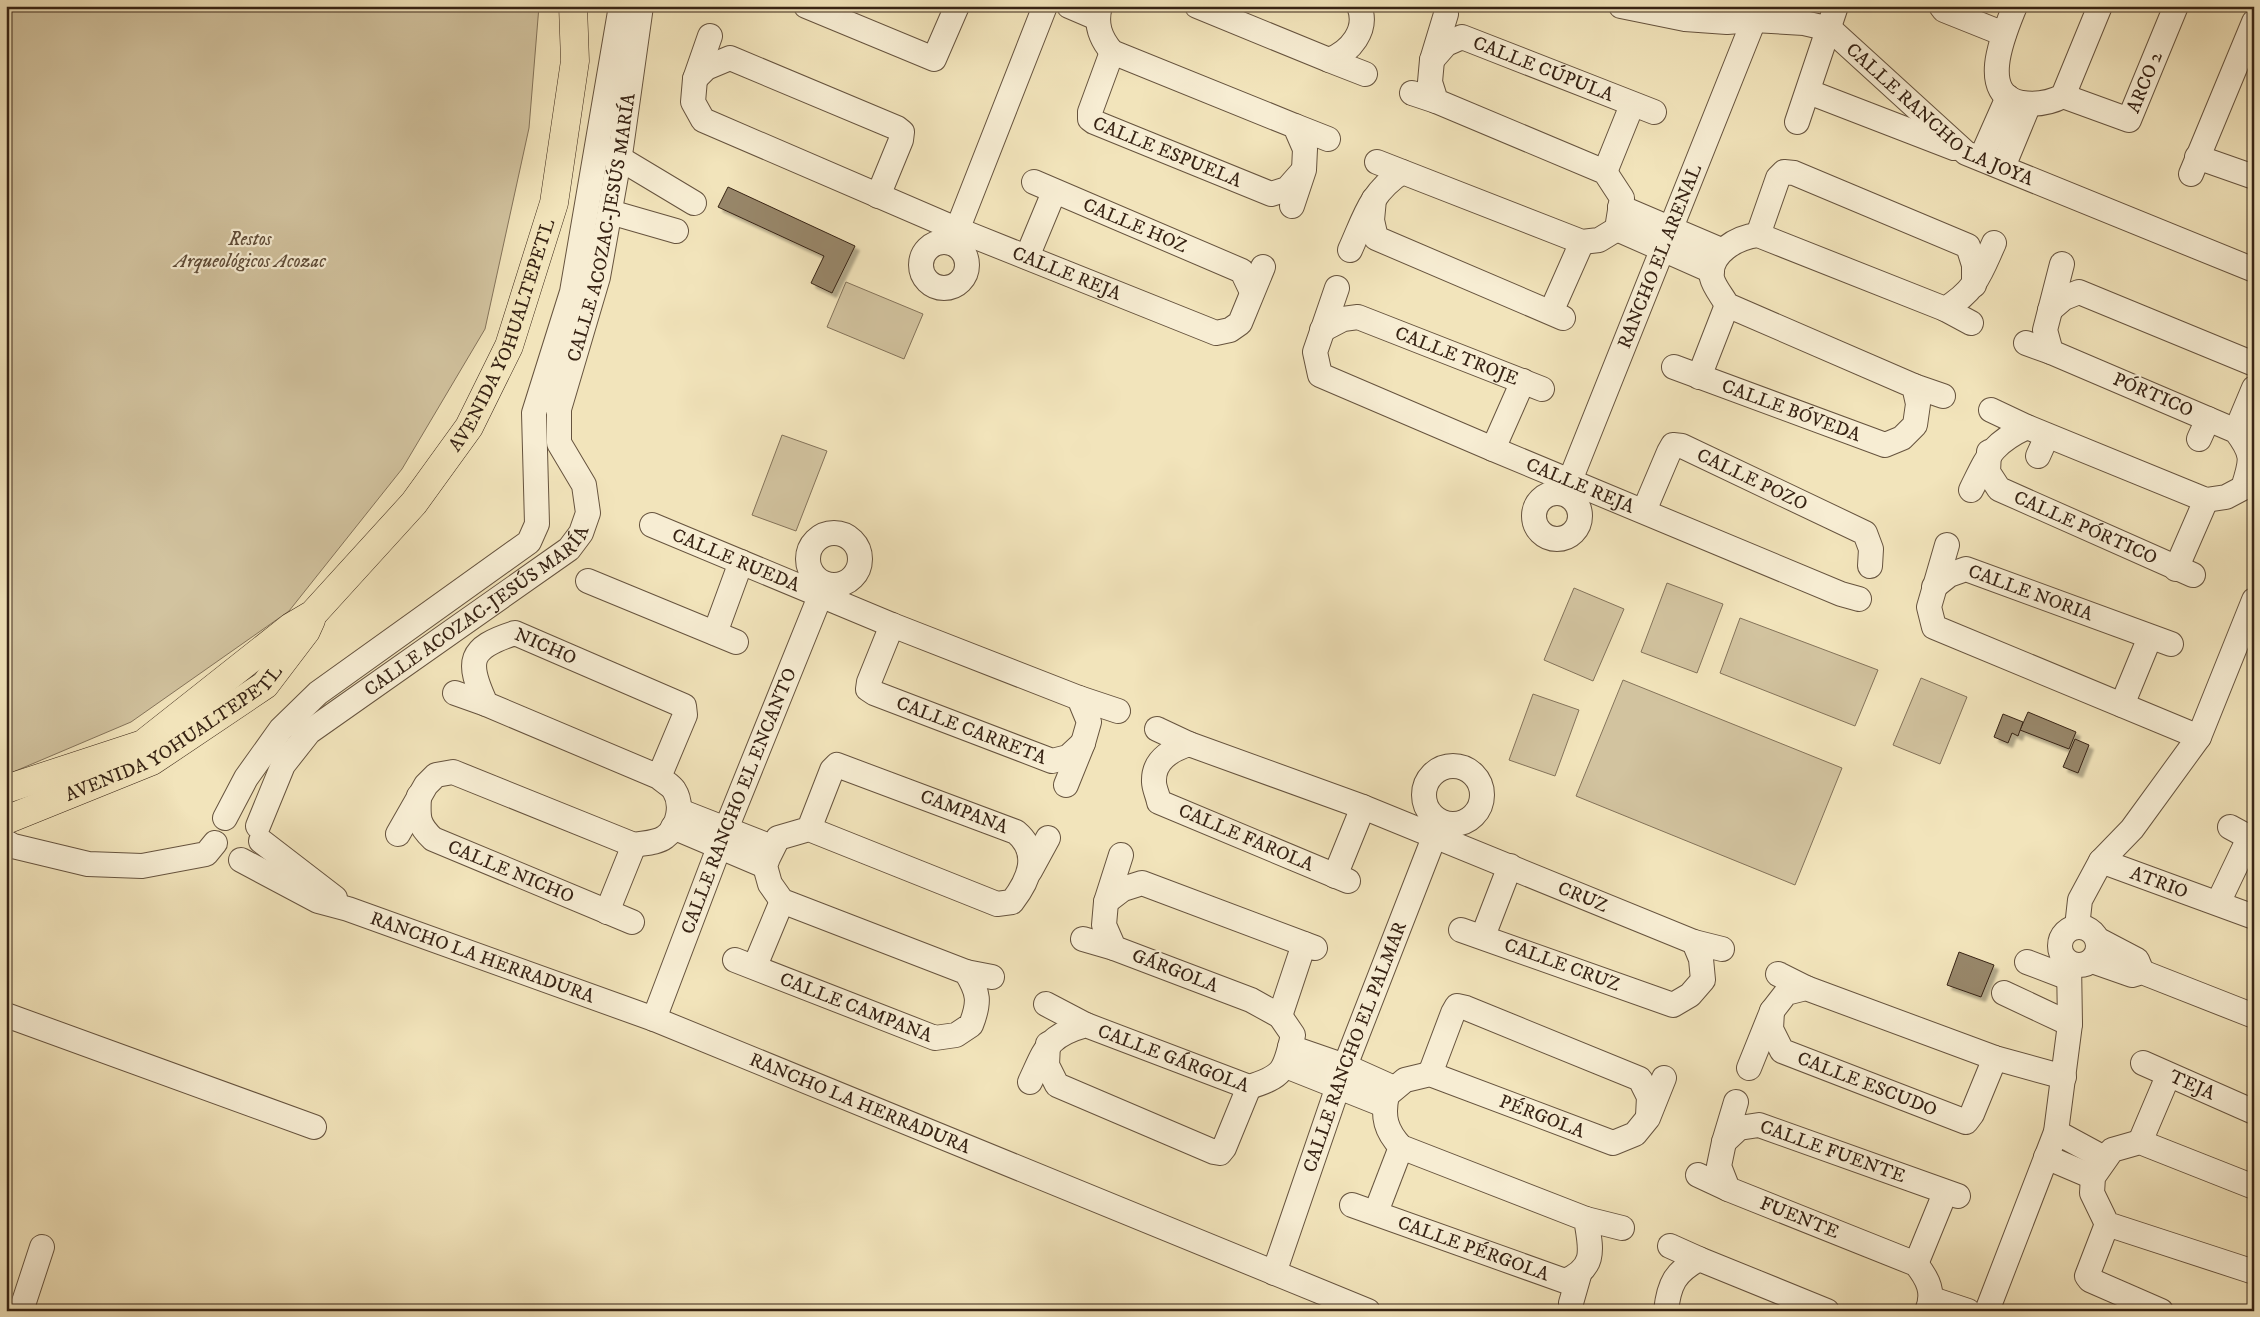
<svg xmlns="http://www.w3.org/2000/svg" width="2260" height="1317" font-family="'IM FELL DW Pica',serif">
<defs>
<filter id="shadow"><feDropShadow dx="4.5" dy="4.5" stdDeviation="1" flood-color="#0004"/></filter>
</defs>
<rect width="100%" height="100%" fill="#f2e4bb"/>
<filter id="stains"><feTurbulence type="fractalNoise" baseFrequency=".004" numOctaves="4"/><feColorMatrix values="0 0 0 0 .2 0 0 0 0 .09 0 0 0 0 .02 0 0 0 .5 -.17"/></filter>
<radialGradient id="worn" r=".72"><stop offset=".6" stop-color="#630" stop-opacity="0"/><stop offset="1" stop-color="#630" stop-opacity=".3"/></radialGradient>
<g fill="#d2c39f" stroke="#84735a">
<polygon points="6,6 539,6 529,128 485,329 402,469 289,611 131,722 6,775"/>
<polygon points="846,282 923,314 904,359 827,327"/>
<polygon points="782,435 827,451 796,531 752,515"/>
<polygon points="1667,583 1723,604 1697,673 1641,652"/>
<polygon points="1574,588 1624,609 1593,681 1544,660"/>
<polygon points="1740,618 1878,670 1855,726 1720,673"/>
<polygon points="1921,678 1967,697 1940,764 1893,745"/>
<polygon points="1623,680 1842,768 1795,885 1576,796"/>
<polygon points="1533,694 1579,710 1555,776 1509,760"/>
</g>
<g fill="#98876b" stroke="#372314" filter="url(#shadow)">
<polygon points="728,187 855,246 832,293 811,283 824,256 718,207"/>
<polygon points="2028,712 2076,732 2069,749 2020,730"/>
<polygon points="2003,714 2023,722 2018,736 2012,733 2008,743 1994,737"/>
<polygon points="2075,739 2089,745 2078,773 2063,767"/>
<polygon points="1959,952 1994,965 1981,997 1947,985"/>
</g>
<g fill="none" stroke-linecap="round" stroke-linejoin="round">
<defs>
<g id="minor">
<polyline points="806,6 934,59 957,6"/>
<polyline points="1069,6 1097,18"/>
<path d="M1100 6C1095 24 1100 38 1112 52L1295 126 1305 149 1304 170 1292 206"/>
<path d="M1197 6 1329 60C1350 52 1369 30 1359 6"/>
<path id="s1" d="M1621 6 1685 19 1727 22 1754 20 1804 23 1830 29 1966 153 2254 270"/>
<polyline points="1941,6 1944,10 2004,34"/>
<path d="M2015 6C2005 31 1976 95 2022 103 2037 105 2050 103 2063 96L2100 6"/>
<path id="s2" d="M710 36 695 79 693 102 703 120 956 229 1216 333 1230 330 1240 323 1263 267"/>
<path id="s3" d="M1112 52 1090 112V119L1094 122 1271 194 1287 189 1302 172"/>
<polyline points="1329,60 1365,74"/>
<path id="s4" d="M1432 60 1446 44 1462 37 1654 112"/>
<polyline points="695,79 706,68 730,58 897,128 902,132 901,140 878,196"/>
<polyline points="1809,92 1954,148"/>
<polyline points="1412,93 1436,101"/>
<path id="s5" d="M2063 96 2129 120 2176 6"/>
<polyline points="1797,122 1836,6"/>
<polyline points="1295,126 1328,139"/>
<polyline points="605,152 619,158 694,203"/>
<polyline points="2197,157 2254,177"/>
<polyline points="1981,158 2008,97"/>
<polyline points="1377,162 1582,242 1599,240 1617,229 1622,198 1605,172 1436,101 1430,82 1432,60 1446,14"/>
<polyline points="2003,167 2029,104"/>
<polyline points="1605,172 1632,105"/>
<polyline points="2191,174 2254,22"/>
<path id="s6" d="M1034 182 1242 271 1252 292"/>
<polyline points="1374,199 1372,220 1376,238 1563,318"/>
<polyline points="1620,207 1721,250"/>
<polyline points="610,212 676,231"/>
<polyline points="1617,229 1712,271"/>
<polyline points="1758,235 1778,178 1784,172 1794,173 1968,246 1974,265 1974,285"/>
<circle cx="944" cy="265" r="23"/>
<polyline points="952,243 1045,6"/>
<path d="M1350 250C1365 217 1370 193 1402 172"/>
<polyline points="1027,257 1054,192"/>
<path id="s7" d="M1337 288 1315 352 1320 375 1493 449 1841 594 1859 599"/>
<polyline points="1945,309 1971,323"/>
<polyline points="2050,310 2064,298 2079,292 2254,364"/>
<polyline points="1551,312 1582,242"/>
<path id="s8" d="M1322 330 1343 319 1358 317 1542 389"/>
<polyline points="2026,343 2051,352"/>
<path id="s9" d="M1674 367 1885 445 1902 438 1915 425 1918 404 1914 386 1727 305C1723 297 1714 287 1712 278 1708 253 1738 237 1758 235L1945 309C1976 290 1980 274 1994 243"/>
<polyline points="1699,377 1727,305"/>
<polyline points="1914,386 1943,396"/>
<polyline points="1991,410 2027,427"/>
<polyline points="2236,431 2254,388"/>
<polyline points="2199,439 2208,419"/>
<polyline points="1493,449 1523,381"/>
<path id="s10" d="M1989 452 1988 472 1999 489 2193 575"/>
<polyline points="2038,456 2047,436"/>
<path d="M1971 490C1988 456 1991 444 2027 427L2206 500 2226 497 2243 488C2252 460 2254 455 2236 431L2051 352 2045 330 2062 264"/>
<circle cx="1557" cy="516" r="23"/>
<path id="s11" d="M1565 493 1754 20"/>
<path id="s12" d="M1644 511 1669 452 1673 445 1682 446 1865 533 1871 549 1870 566"/>
<path id="s13" d="M652 525 892 625 1079 698 1089 722 1083 743 1066 785"/>
<circle cx="834" cy="559" r="26"/>
<polyline points="1947,545 1929,607 1934,627 2199,737"/>
<polyline points="2176,569 2206,500"/>
<polyline points="588,581 736,642"/>
<path id="s14" d="M1934 587 1949 575 1966 569 2171 644"/>
<path id="s15" d="M892 625 869 682 868 689 874 693 1052 761 1068 757 1083 743"/>
<polyline points="715,633 741,562"/>
<polyline points="455,693 486,704"/>
<polyline points="1079,698 1118,711"/>
<polyline points="2122,705 2150,637"/>
<polyline points="1157,729 1189,744"/>
<circle cx="1453" cy="795" r="29"/>
<path id="s16" d="M419 796C418 817 417 824 433 839L632 922"/>
<polyline points="680,811 772,847"/>
<polyline points="225,818 246,778 281,729 318,693 529,542 537,524 534,413 572,292 621,6"/>
<path id="s17" d="M258 826 283 765 309 732 569 549 581 533 588 513 584 485 559 443V409L598 277 621 148 641 6"/>
<polyline points="673,827 765,866"/>
<polyline points="2230,827 2254,840"/>
<path id="s18" d="M398 834 426 785 436 775 453 772 634 845C644 843 657 843 665 837 679 827 683 804 674 790 671 785 663 781 659 777L486 704C466 661 468 648 515 633L684 706 685 715 659 777"/>
<polyline points="261,841 335,898"/>
<polyline points="6,842 13,846 88,864 142,866 206,854 215,843"/>
<path id="s19" d="M241 860 318 901 348 909 654 1019 1368 1311"/>
<path id="s20" d="M2101 861 2254 917"/>
<polyline points="1030,871 1048,838"/>
<polyline points="1335,876 1363,807"/>
<path id="s21" d="M1348 881 1159 802C1158 796 1154 788 1154 782 1153 760 1171 750 1189 744L1363 807 1694 942 1701 959 1703 980 1690 995 1673 1005 1461 930"/>
<polyline points="1106,902 1123,889 1142,883 1315,948"/>
<polyline points="2218,903 2249,838"/>
<polyline points="607,912 634,845"/>
<polyline points="2077,927 2080,900 2101,861 2132,829 2199,737 2254,600"/>
<circle cx="2079" cy="946" r="19"/>
<polyline points="1483,936 1510,866"/>
<polyline points="1083,939 1114,948"/>
<polyline points="2097,939 2137,960 2142,972"/>
<polyline points="1694,942 1722,949"/>
<path id="s22" d="M735 960 935 1038 956 1035 971 1025C980 1002 979 993 966 972L782 901 770 884 765 866 768 858 778 838 809 829 997 904 1012 902C1029 880 1041 853 1016 832L837 765 832 770 809 829"/>
<polyline points="2092,961 2132,975 2142,972 2254,1016"/>
<polyline points="2027,962 2069,978"/>
<polyline points="755,966 782,901"/>
<polyline points="966,972 992,977"/>
<polyline points="1778,974 1806,988"/>
<polyline points="2004,993 2070,1024"/>
<polyline points="1046,1004 1086,1025"/>
<path id="s23" d="M1772 1011 1771 1029 1782 1051 1966 1122 1972 1114 1995 1058"/>
<polyline points="6,1015 314,1127"/>
<polyline points="1280,1016 1304,944"/>
<path id="s24" d="M654 1019 726 829 825 584"/>
<polyline points="1048,1044 1047,1065 1057,1085 1214,1152 1220,1153 1224,1148 1249,1087"/>
<polyline points="1290,1047 1345,1066 1394,1088"/>
<path id="s25" d="M2143 1063 2254 1112"/>
<polyline points="1286,1066 1384,1105"/>
<polyline points="1749,1068 1772,1011 1786,993 1806,988 1995,1058 2064,1077"/>
<polyline points="1430,1074 1453,1013 1457,1006 1466,1008 1640,1079 1649,1097 1648,1116"/>
<path id="s26" d="M1030 1082C1046 1048 1047 1036 1086 1025L1249 1087C1285 1076 1285 1069 1293 1035L1280 1016 1251 1000 1114 948 1104 925 1106 902 1121 855"/>
<path id="s27" d="M1736 1102 1724 1142 1719 1166 1728 1189 1916 1264C1928 1279 1935 1293 1927 1311"/>
<polyline points="2056,1132 2104,1158"/>
<path id="s28" d="M1724 1142 1739 1128 1759 1125 1958 1196"/>
<polyline points="2140,1142 2168,1076"/>
<polyline points="2046,1157 2093,1177"/>
<polyline points="1698,1175 1728,1189"/>
<polyline points="2254,1187 2140,1142 2112,1150 2093,1177 2092,1193 2107,1224 2254,1272"/>
<path id="s29" d="M1352 1205 1565 1281C1597 1267 1591 1249 1586 1219L1401 1147C1386 1131 1382 1117 1387 1095L1405 1080 1430 1074 1613 1143 1635 1134 1648 1118 1664 1078"/>
<polyline points="1376,1212 1401,1147"/>
<polyline points="1586,1219 1622,1228"/>
<polyline points="2107,1224 2087,1276 2090,1280 2161,1311"/>
<polyline points="1670,1246 1699,1259"/>
<polyline points="1916,1264 1945,1193"/>
<path id="s30" d="M1274 1273 1345 1066 1440 822"/>
<polyline points="1932,1299 1968,1311"/>
<polyline points="1571,1303 1579,1275"/>
<polyline points="21,1311 42,1247"/>
<path d="M1666 1311C1669 1284 1675 1272 1699 1259L1827 1311"/>
<polyline points="1987,1311 2056,1132 2070,1024 2069,963"/>
</g>
<g id="major">
<path id="s31" d="M6 789 143 744 291 627 313 614 414 503 469 427 509 346 554 203 575 61 573 6"/>
<path id="s32" d="M6 820 152 761 265 685 306 631 311 620"/>
</g>
</defs>
<use href="#minor" stroke="#66533e" stroke-width="26"/>
<use href="#major" stroke="#372314" stroke-width="29"/>
<use href="#minor" stroke="#f7edd3" stroke-width="24"/>
<use href="#major" stroke="#f2e4bb" stroke-width="28"/>
</g>
<g text-anchor="middle" dominant-baseline="central" stroke-width="4.5" stroke-linejoin="round" paint-order="stroke">
<g font-size="19" fill="#372314" stroke="#f7edd3">
<text stroke="none"><textPath href="#s4" startOffset="126">CALLE CÚPULA</textPath></text>
<text stroke="none"><textPath href="#s5" startOffset="111">ARCO 2</textPath></text>
<text stroke="none"><textPath href="#s1" startOffset="352">CALLE RANCHO LA JOYA</textPath></text>
<text stroke="none"><textPath href="#s3" startOffset="155">CALLE ESPUELA</textPath></text>
<text stroke="none"><textPath href="#s6" startOffset="110">CALLE HOZ</textPath></text>
<text stroke="none"><textPath href="#s17" startOffset="765">CALLE ACOZAC-JESÚS MARÍA</textPath></text>
<text stroke="none"><textPath href="#s11" startOffset="255">RANCHO EL ARENAL</textPath></text>
<text stroke="none"><textPath href="#s2" startOffset="484">CALLE REJA</textPath></text>
<text stroke="none"><textPath href="#s31" startOffset="700">AVENIDA YOHUALTEPETL</textPath></text>
<text stroke="none"><textPath href="#s8" startOffset="145">CALLE TROJE</textPath></text>
<text transform="translate(2153 395) rotate(23)">PÓRTICO</text>
<text stroke="none"><textPath href="#s9" startOffset="125">CALLE BÓVEDA</textPath></text>
<text stroke="none"><textPath href="#s12" startOffset="159">CALLE POZO</textPath></text>
<text stroke="none"><textPath href="#s7" startOffset="374">CALLE REJA</textPath></text>
<text stroke="none"><textPath href="#s10" startOffset="135">CALLE PÓRTICO</textPath></text>
<text stroke="none"><textPath href="#s13" startOffset="91">CALLE RUEDA</textPath></text>
<text stroke="none"><textPath href="#s14" startOffset="106">CALLE NORIA</textPath></text>
<text stroke="none"><textPath href="#s17" startOffset="315">CALLE ACOZAC-JESÚS MARÍA</textPath></text>
<text stroke="none"><textPath href="#s18" startOffset="705">NICHO</textPath></text>
<text stroke="none"><textPath href="#s15" startOffset="180">CALLE CARRETA</textPath></text>
<text stroke="none"><textPath href="#s32" startOffset="190">AVENIDA YOHUALTEPETL</textPath></text>
<text stroke="none"><textPath href="#s24" startOffset="234">CALLE RANCHO EL ENCANTO</textPath></text>
<text transform="translate(964 812) rotate(21)">CAMPANA</text>
<text transform="translate(1246 838) rotate(23)">CALLE FAROLA</text>
<text stroke="none"><textPath href="#s16" startOffset="132">CALLE NICHO</textPath></text>
<text stroke="none"><textPath href="#s20" startOffset="62">ATRIO</textPath></text>
<text stroke="none"><textPath href="#s21" startOffset="704">CRUZ</textPath></text>
<text stroke="none"><textPath href="#s19" startOffset="261">RANCHO LA HERRADURA</textPath></text>
<text transform="translate(1562 965) rotate(20)">CALLE CRUZ</text>
<text transform="translate(1175 971) rotate(21)">GÁRGOLA</text>
<text stroke="none"><textPath href="#s22" startOffset="130">CALLE CAMPANA</textPath></text>
<text stroke="none"><textPath href="#s30" startOffset="240">CALLE RANCHO EL PALMAR</textPath></text>
<text stroke="none"><textPath href="#s26" startOffset="178">CALLE GÁRGOLA</textPath></text>
<text stroke="none"><textPath href="#s23" startOffset="134">CALLE ESCUDO</textPath></text>
<text stroke="none"><textPath href="#s25" startOffset="54">TEJA</textPath></text>
<text stroke="none"><textPath href="#s19" startOffset="666">RANCHO LA HERRADURA</textPath></text>
<text stroke="none"><textPath href="#s29" startOffset="724">PÉRGOLA</textPath></text>
<text stroke="none"><textPath href="#s28" startOffset="119">CALLE FUENTE</textPath></text>
<text stroke="none"><textPath href="#s27" startOffset="168">FUENTE</textPath></text>
<text stroke="none"><textPath href="#s29" startOffset="129">CALLE PÉRGOLA</textPath></text>
</g>
<g font-size="19" font-style="italic" fill="#5e4b37" stroke="#f7edd3">
<text x="250" y="239">Restos<tspan x="250" dy="22">Arqueológicos Acozac</tspan></text>
</g>
</g>
<rect width="2260" height="1317" fill="none" stroke="#f2e4bb" stroke-width="25"/>
<rect x="8" y="8" width="2245" height="1302" fill="none" stroke="#372314" stroke-width="2.5"/>
<rect x="12" y="12" width="2235" height="1292" fill="none" stroke="#372314"/>
<rect width="100%" height="100%" filter="url(#stains)"/>
<rect width="100%" height="100%" fill="url(#worn)"/>
</svg>
